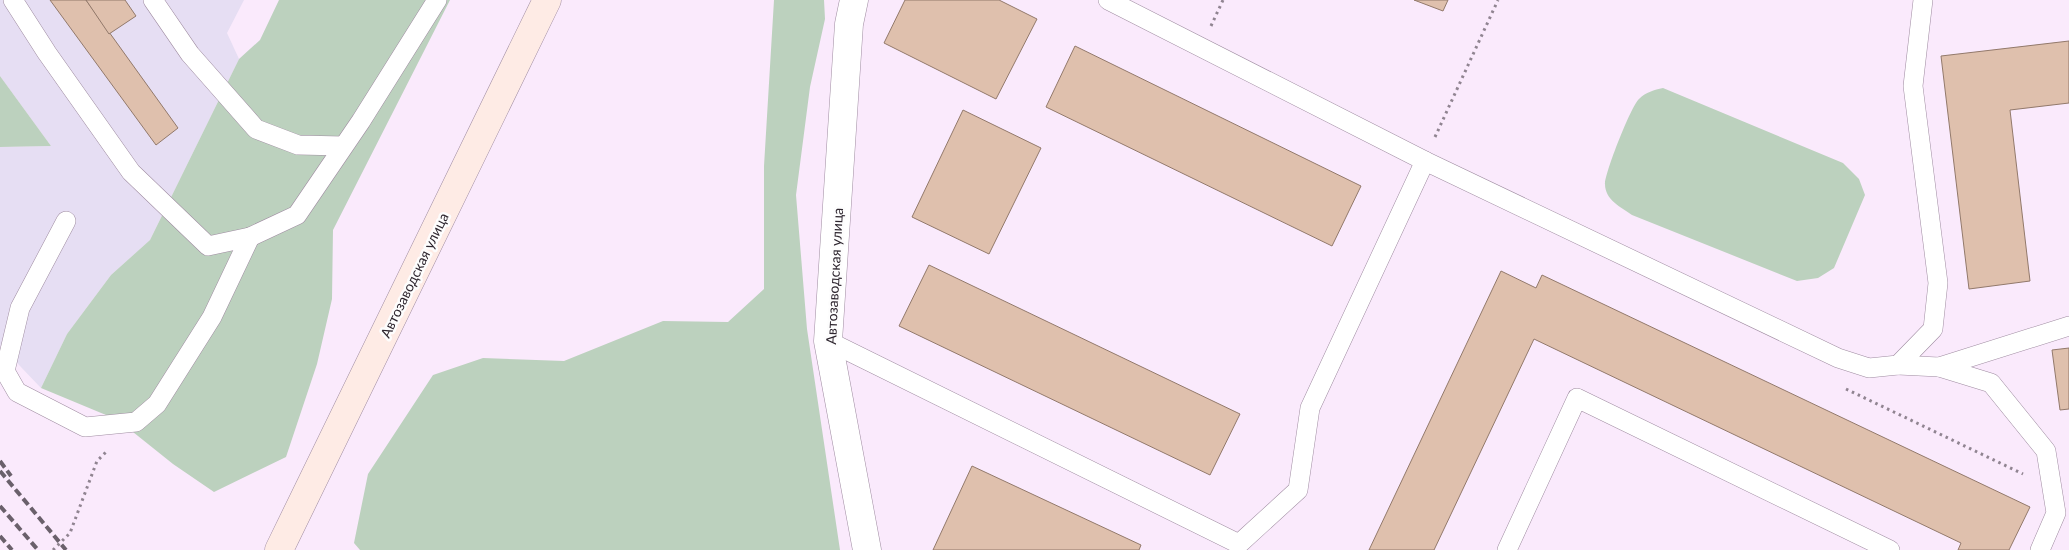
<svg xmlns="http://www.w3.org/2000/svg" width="2069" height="550" font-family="Lato,sans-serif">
<rect width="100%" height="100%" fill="#faeafc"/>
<polygon fill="#e6def3" points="0,0 244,0 227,33 239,59 150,240 111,275 67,334 41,388 0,345 0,147 51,146 0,76"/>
<g fill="#bcd1be">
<polygon points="279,0 450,0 333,230 332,299 317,364 286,457 214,492 173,464 118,420 41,388 67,334 111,275 150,240 239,59 260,40"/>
<polygon points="774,0 824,0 825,19 810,87 796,195 807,329 840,550 360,550 354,543 368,474 433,375 483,358 564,361 663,321 728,322 764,289 764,166"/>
<polygon points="0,76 51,146 0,147"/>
<path d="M1663 88 1843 163 1859 179 1865 195 1834 268 1818 278 1797 281 1632 215C1621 207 1605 200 1605 184 1605 173 1631 106 1639 99 1646 92 1654 90 1663 88Z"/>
</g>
<g fill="#dfc0ad" stroke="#92796b">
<polygon points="50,0 86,0 178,128 156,145"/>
<polygon points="86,0 125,0 136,16 109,34"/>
<polygon points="905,0 999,0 1037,19 996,99 884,43"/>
<polygon points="1414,0 1448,0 1443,11"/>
<polygon points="2069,41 2069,103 2010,110 2030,281 1969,289 1941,56"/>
<polygon points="1075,46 1361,186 1332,246 1046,107"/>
<polygon points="963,110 1041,148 989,254 912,217"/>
<polygon points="929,265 1240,414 1210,475 899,326"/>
<polygon points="1501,271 1536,288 1542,275 2030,507 2009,550 1958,550 1961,543 1534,339 1434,550 1369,550"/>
<polygon points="2069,348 2069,409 2060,410 2052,350"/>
<polygon points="972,466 1141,545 1139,550 933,550"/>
</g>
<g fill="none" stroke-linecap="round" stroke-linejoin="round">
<defs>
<g id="lane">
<polyline points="13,0 47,53 131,172 208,246 250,237 297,215 361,121 437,0"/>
<polyline points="153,0 190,54 256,129 298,145 343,146"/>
<polyline points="1108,0 1425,161"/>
<polyline points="66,221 20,308 5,371 17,392 85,427 136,422 157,404 212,317 250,237"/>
<polyline points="828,341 1239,544 1298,490 1310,408 1425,161 1838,358 1869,368 1898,365 1933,329 1938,283 1913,86 1923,0"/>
<polyline points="1898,365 1939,367 2069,326"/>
<polyline points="1939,367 1991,383 2046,451 2056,513 2040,550"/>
<polyline points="1507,550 1577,398 1890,550"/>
</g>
<polyline id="street" points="854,0 849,24 828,341 867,550"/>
<polyline id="secondary" points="279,550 547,0"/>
</defs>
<use href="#lane" stroke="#9f8ca1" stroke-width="20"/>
<use href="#street" stroke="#9f8ca1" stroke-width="29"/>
<use href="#secondary" stroke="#9f8ca1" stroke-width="29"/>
<g stroke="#908491" stroke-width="3" stroke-dasharray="2.5 4" stroke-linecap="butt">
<polyline points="1211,26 1223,0"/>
<polyline points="1435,137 1498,0"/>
<polyline points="1846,389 2023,474"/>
<polyline points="53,550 70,533 97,461 107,451"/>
</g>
<use href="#lane" stroke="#fff" stroke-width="19"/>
<use href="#street" stroke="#fff" stroke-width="28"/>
<use href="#secondary" stroke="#feebe5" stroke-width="28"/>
<g stroke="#6a606b" stroke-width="4" stroke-dasharray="8 4" stroke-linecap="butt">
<polyline points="0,461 11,476"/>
<polyline points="0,471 66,550"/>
<polyline points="0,506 38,550"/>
<polyline points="0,536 12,550"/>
</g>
</g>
<g text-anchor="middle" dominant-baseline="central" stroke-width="5" stroke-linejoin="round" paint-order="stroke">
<g font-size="14" fill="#2e262f" stroke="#fdfdfd">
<text transform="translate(414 275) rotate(-64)">Автозаводская улица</text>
<text transform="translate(834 276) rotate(-87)">Автозаводская улица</text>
</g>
</g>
</svg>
